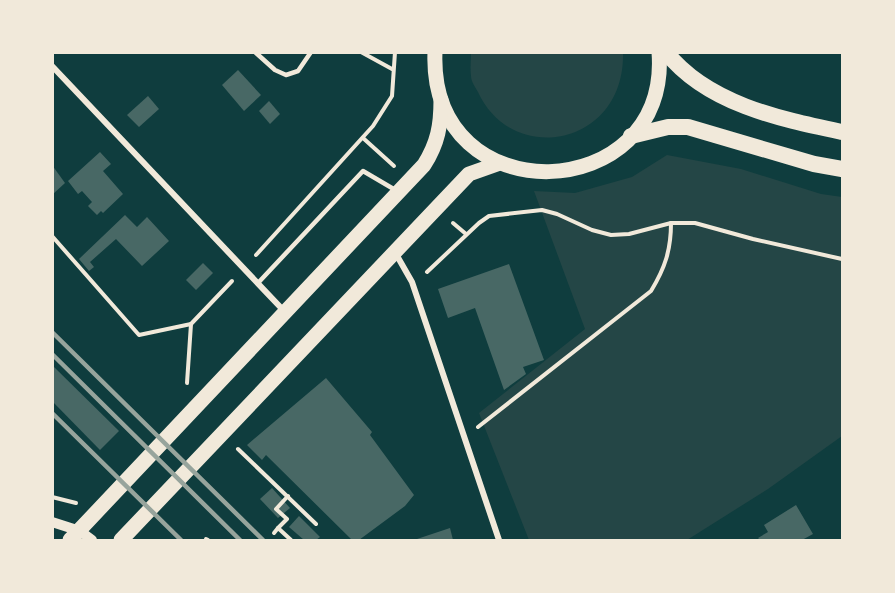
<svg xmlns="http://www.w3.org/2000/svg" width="895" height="593" font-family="'Asap Condensed',sans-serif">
<rect width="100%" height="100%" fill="#0f3d3e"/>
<g fill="#244646">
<path d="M471 53H623C625 146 512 167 478 92 475 87 471 81 471 76 470 68 471 60 471 53Z"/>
<polygon points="667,155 741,169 821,194 842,197 842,436 768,489 687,540 529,540 479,413 585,329 534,191 575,193 632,177"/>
</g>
<g fill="#486865">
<polygon points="238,70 261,95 244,111 222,85"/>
<polygon points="148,96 159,109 139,127 127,115"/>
<polygon points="269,101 280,114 270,124 259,111"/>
<polygon points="100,152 111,164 103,171 123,194 103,213 101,211 97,215 88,206 92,202 82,191 78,194 68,181"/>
<polygon points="52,165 65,183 52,195"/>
<polygon points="125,215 137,227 147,217 169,241 142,266 116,239 90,262 94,267 89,271 79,259"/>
<polygon points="203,263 213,273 196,290 186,280"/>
<polygon points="509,264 544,360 523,367 526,374 504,390 475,308 448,318 438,289"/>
<polygon points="52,365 119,431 100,450 52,401"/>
<polygon points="326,378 372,432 370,435 414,495 405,506 359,540 352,540 266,455 262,460 247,445"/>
<polygon points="272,488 290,508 278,518 260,499"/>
<polygon points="796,505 813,534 802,540 760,540 758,538 768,532 764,525"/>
<polygon points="299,516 320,537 316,540 304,540 289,527"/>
<polygon points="450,528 453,540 417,540 417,539"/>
</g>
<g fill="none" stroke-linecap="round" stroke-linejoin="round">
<g stroke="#f1e9da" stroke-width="4">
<polyline points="361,52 392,69"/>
<polyline points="363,138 394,166"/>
<polyline points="453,223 466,234"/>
<polyline points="52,236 139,335 191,324"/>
<polyline points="256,255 373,126 392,96 395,52"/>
<polyline points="427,272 479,223 489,216 542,210 557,214 592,230 611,235 629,234 671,223 695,223 753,239 842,259"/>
<polyline points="187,383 191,324 232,281"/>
<path d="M478 427 651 291C665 268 671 250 671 223"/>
<polyline points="238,449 316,524"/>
<polyline points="52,497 76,503"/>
<polyline points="278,528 287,519 276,509 288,496"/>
<polyline points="274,533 278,528 291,540"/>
<polyline points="206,539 208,540"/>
</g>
<g stroke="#f1e9da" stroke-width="4.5">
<polyline points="255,52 275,70 286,75 298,71 311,52"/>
<polyline points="258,283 363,171 397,191"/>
</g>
<g stroke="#f1e9da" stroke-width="6">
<polyline points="52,66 285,312"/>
<polyline points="396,254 412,282 499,540"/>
</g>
<polyline stroke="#f1e9da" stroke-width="10" points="52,522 80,531 92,540"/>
<g stroke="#f1e9da" stroke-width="15">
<path d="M435 52C428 216 671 207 659 52"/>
<path d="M70 540 424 165C438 143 441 125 441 100"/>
<polyline points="121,540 469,174 500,163"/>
</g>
<g stroke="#f1e9da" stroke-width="16">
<path d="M666 52C707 104 780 119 842 132"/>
<polyline points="631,136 668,127 688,127 814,164 842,169"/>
</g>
<g stroke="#97a49c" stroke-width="4.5">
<polyline points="52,332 263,540"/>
<polyline points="52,354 240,540"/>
<polyline points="52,413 181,540"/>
</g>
</g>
<rect width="895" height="593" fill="none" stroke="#f1e9da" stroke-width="108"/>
</svg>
